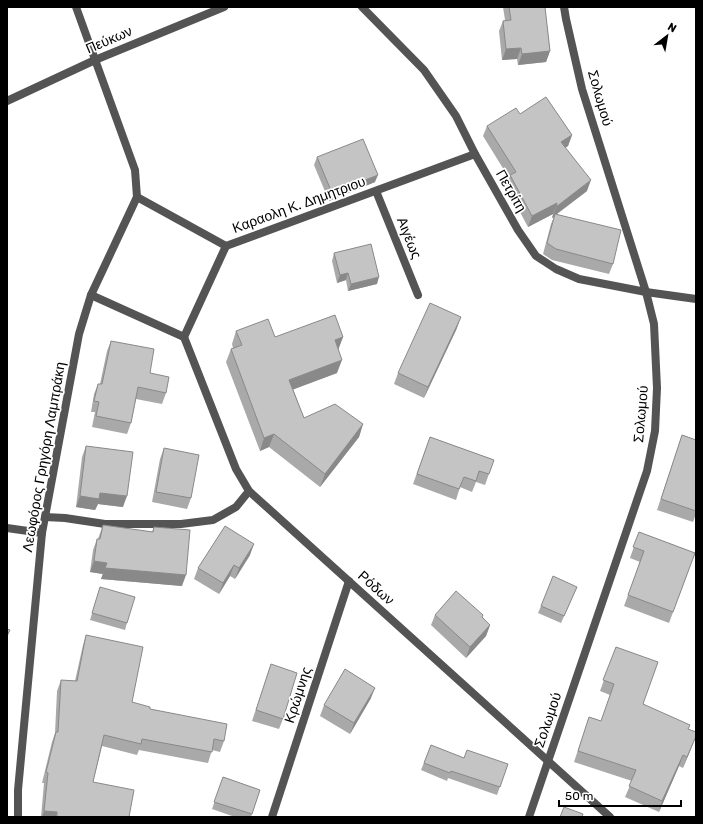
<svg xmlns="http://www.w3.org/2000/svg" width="703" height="824" font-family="Rubik,sans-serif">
<rect width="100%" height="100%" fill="#fff"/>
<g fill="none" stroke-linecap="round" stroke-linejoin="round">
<g stroke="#545454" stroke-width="8">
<polyline points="362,7 424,70 456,116 475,154 518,230 536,256 556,269 579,279 646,292 696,299"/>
<polyline points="7,101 95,60 224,7"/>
<polyline points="376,191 418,295"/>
<polyline points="137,197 226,246"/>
<polyline points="91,295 184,337"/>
<polyline points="184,337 236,469 249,491 610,817"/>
<polyline points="184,337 226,246 475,154"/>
<polyline points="45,517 65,518 105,524 181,524 213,520 236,507 249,491"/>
<polyline points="7,528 42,533"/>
<polyline points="18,817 18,790 42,533 79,334 91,295 137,197 135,170 76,7"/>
<polyline points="272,817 349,581"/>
<polyline points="529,817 647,471 655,431 657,388 654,324 646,292 582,89 566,19 564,7"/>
</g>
</g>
<g fill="#a9a9a9">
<polygon points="503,7 546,7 545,9 550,51 546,62 518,65 517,59 502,60 499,31 503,21 505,20"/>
<polygon points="520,114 572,135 568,146 565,148 587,191 557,214 613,264 609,274 552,260 543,254 551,224 554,217 552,218 553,214 528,227 506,186 509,178 483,136 487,126"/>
<polygon points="317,157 375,182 329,201 314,165"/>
<polygon points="334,253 377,284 348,291 346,280 337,283 332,261"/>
<polygon points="457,328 424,398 394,384 398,373"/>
<polygon points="236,331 275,337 343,337 338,350 337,373 293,389 304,418 363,424 359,437 320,487 269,447 260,451 226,362 231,349 233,348 232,344"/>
<polygon points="111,341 150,373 166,393 162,404 136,399 131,423 127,434 92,427 95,412 91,412 94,394 98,384 100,384 107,351"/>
<polygon points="682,435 696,440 696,514 693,522 657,510"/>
<polygon points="430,437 494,460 485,485 476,482 472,492 460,487 456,500 413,484"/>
<polygon points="86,446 123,507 98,504 95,510 76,507 82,457"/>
<polygon points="164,448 191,498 187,509 152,502 160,459"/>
<polygon points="103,525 152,532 154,527 182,586 101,579 103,574 90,572 93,550 97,539 98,539 99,536"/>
<polygon points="639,532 695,553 669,623 624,606 640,562 630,558"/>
<polygon points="250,555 235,579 230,576 219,594 194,579 198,568"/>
<polygon points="100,587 127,623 125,630 90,620"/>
<polygon points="577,587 561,623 538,613 541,606"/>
<polygon points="435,615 483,615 482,617 490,625 486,636 466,658 431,625"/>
<polygon points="86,635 132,702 150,709 224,741 220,752 212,750 208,763 139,750 137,755 102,746 93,782 129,817 41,817 44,783 42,783 52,742 55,733 57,691 61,680 75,681 83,645"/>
<polygon points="616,647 643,704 688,729 693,744 683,768 679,766 659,812 625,797 632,781 574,762 589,717 601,721 610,695 600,691"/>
<polygon points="271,664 283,719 279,729 252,721"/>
<polygon points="371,698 350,734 320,716 324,705"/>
<polygon points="431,745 463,758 508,764 497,795 448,778 447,781 421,770"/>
<polygon points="223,777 260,790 251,817 235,817 212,809"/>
</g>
<g fill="#898989">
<polygon points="521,48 517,59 502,60 506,49"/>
<polygon points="550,51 546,62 518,65 522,54"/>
<polygon points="572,135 568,146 557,153 561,142"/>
<polygon points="378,175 375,182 329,201 332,193"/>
<polygon points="591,180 587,191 554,216 555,214 554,217 552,218 556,207"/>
<polygon points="557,203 553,214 528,227 532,216"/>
<polygon points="348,273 346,280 337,283 340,275"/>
<polygon points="379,277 377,284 348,291 351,284"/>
<polygon points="461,317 457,328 424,398 428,387"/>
<polygon points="343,337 338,350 335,340"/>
<polygon points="342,360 337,373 284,393 289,380"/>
<polygon points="363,424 359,437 320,487 325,474"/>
<polygon points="274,434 269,447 260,451 264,438"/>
<polygon points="100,493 127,496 123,507 98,504 95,510 76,507 80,496"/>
<polygon points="254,544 250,555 235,579 239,568"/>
<polygon points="94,561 107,563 103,574 90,572"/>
<polygon points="234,565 230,576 219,594 223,583"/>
<polygon points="105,568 186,575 182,586 101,579"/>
<polygon points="490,625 486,636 466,658 470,647"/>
<polygon points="375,688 371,698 350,734 354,723"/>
<polygon points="696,737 693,744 683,768 687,757"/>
<polygon points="683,755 679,766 659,812 662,801"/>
<polygon points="44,811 57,812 56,817 42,817"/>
</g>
<g fill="#c4c4c4" stroke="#898989">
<polygon points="509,7 545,7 550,51 522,54 521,48 506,49 503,21 511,20"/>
<polygon points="546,97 572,135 561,142 591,180 556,207 557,203 532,216 510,175 516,172 487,126 516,108 520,114"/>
<polygon points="363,139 378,175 332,193 317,157"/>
<polygon points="555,214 621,230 613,264 556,249 547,243"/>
<polygon points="371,244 379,277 351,284 348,273 340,275 334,253"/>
<polygon points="430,303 461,317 428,387 398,373"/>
<polygon points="335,315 343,337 335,340 342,360 289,380 304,418 335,404 363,424 325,474 274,434 264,438 231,349 242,345 236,331 268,319 275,337"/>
<polygon points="111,341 154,349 150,373 169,377 166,393 138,387 131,423 96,416 99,402 94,401 98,384 102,384"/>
<polygon points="682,435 696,440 696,511 661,499"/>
<polygon points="430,437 494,460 489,474 479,471 476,481 464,477 459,489 417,474"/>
<polygon points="86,446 133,452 127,496 100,493 99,499 80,496"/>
<polygon points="164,448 199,455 191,498 156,492"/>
<polygon points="103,525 153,532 154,527 190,530 186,575 105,568 107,563 94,561 97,539 100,539"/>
<polygon points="225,526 254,544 239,568 234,565 223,583 198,568"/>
<polygon points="639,532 695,553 673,612 628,595 644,551 633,547"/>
<polygon points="553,576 577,587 564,616 541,606"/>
<polygon points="100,587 135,597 127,623 92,613"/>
<polygon points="456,591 483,615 482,617 490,625 470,647 435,615"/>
<polygon points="7,629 10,630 7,636"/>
<polygon points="86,635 143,647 132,702 150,707 150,709 227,724 224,741 214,739 212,752 142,739 141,744 104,735 93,782 134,790 129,817 57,817 57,812 44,811 48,773 46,772 56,732 58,732 61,680 77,681"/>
<polygon points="616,647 658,662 643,704 690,725 688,729 696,732 696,736 687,757 683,755 662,801 629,786 636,770 578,751 589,717 601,721 614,684 603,680"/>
<polygon points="271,664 297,673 283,719 256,710"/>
<polygon points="345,669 375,688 354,723 324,705"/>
<polygon points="431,745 464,758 467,750 508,764 500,787 451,771 450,773 424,763"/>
<polygon points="223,777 260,790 252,814 214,802"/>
<polygon points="564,807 583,814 582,817 560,817"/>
</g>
<g text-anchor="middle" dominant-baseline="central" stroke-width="3.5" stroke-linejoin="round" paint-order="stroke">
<g font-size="14" fill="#000" stroke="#fff">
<text transform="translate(109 40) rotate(-23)">Πεύκων</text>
<text transform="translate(600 98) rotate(74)">Σολωμού</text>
<text transform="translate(511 191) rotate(60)">Πετρίτη</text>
<text transform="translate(299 205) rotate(-20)">Καραολη Κ. Δημητριου</text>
<text transform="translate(409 238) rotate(68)">Αιγέως</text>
<text transform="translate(641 414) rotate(-85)">Σολωμού</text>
<text transform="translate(44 457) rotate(-80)">Λεωφόρος Γρηγόρη Λαμπράκη</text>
<text transform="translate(376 588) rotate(42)">Ρόδων</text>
<text transform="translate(298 695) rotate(-72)">Κρώμνης</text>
<text transform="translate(548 720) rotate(-71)">Σολωμού</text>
</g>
</g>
<rect width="703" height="824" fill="none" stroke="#000000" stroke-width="16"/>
<g transform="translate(667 36) rotate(31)" stroke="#ffffff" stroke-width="3" paint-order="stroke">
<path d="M0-3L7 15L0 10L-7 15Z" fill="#000000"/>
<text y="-6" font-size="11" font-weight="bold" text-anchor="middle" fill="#000000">N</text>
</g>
<path d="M559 800v6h122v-6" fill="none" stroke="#000000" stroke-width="2"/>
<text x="565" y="800" font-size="12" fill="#000000" stroke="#ffffff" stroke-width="3" paint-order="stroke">50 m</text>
</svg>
